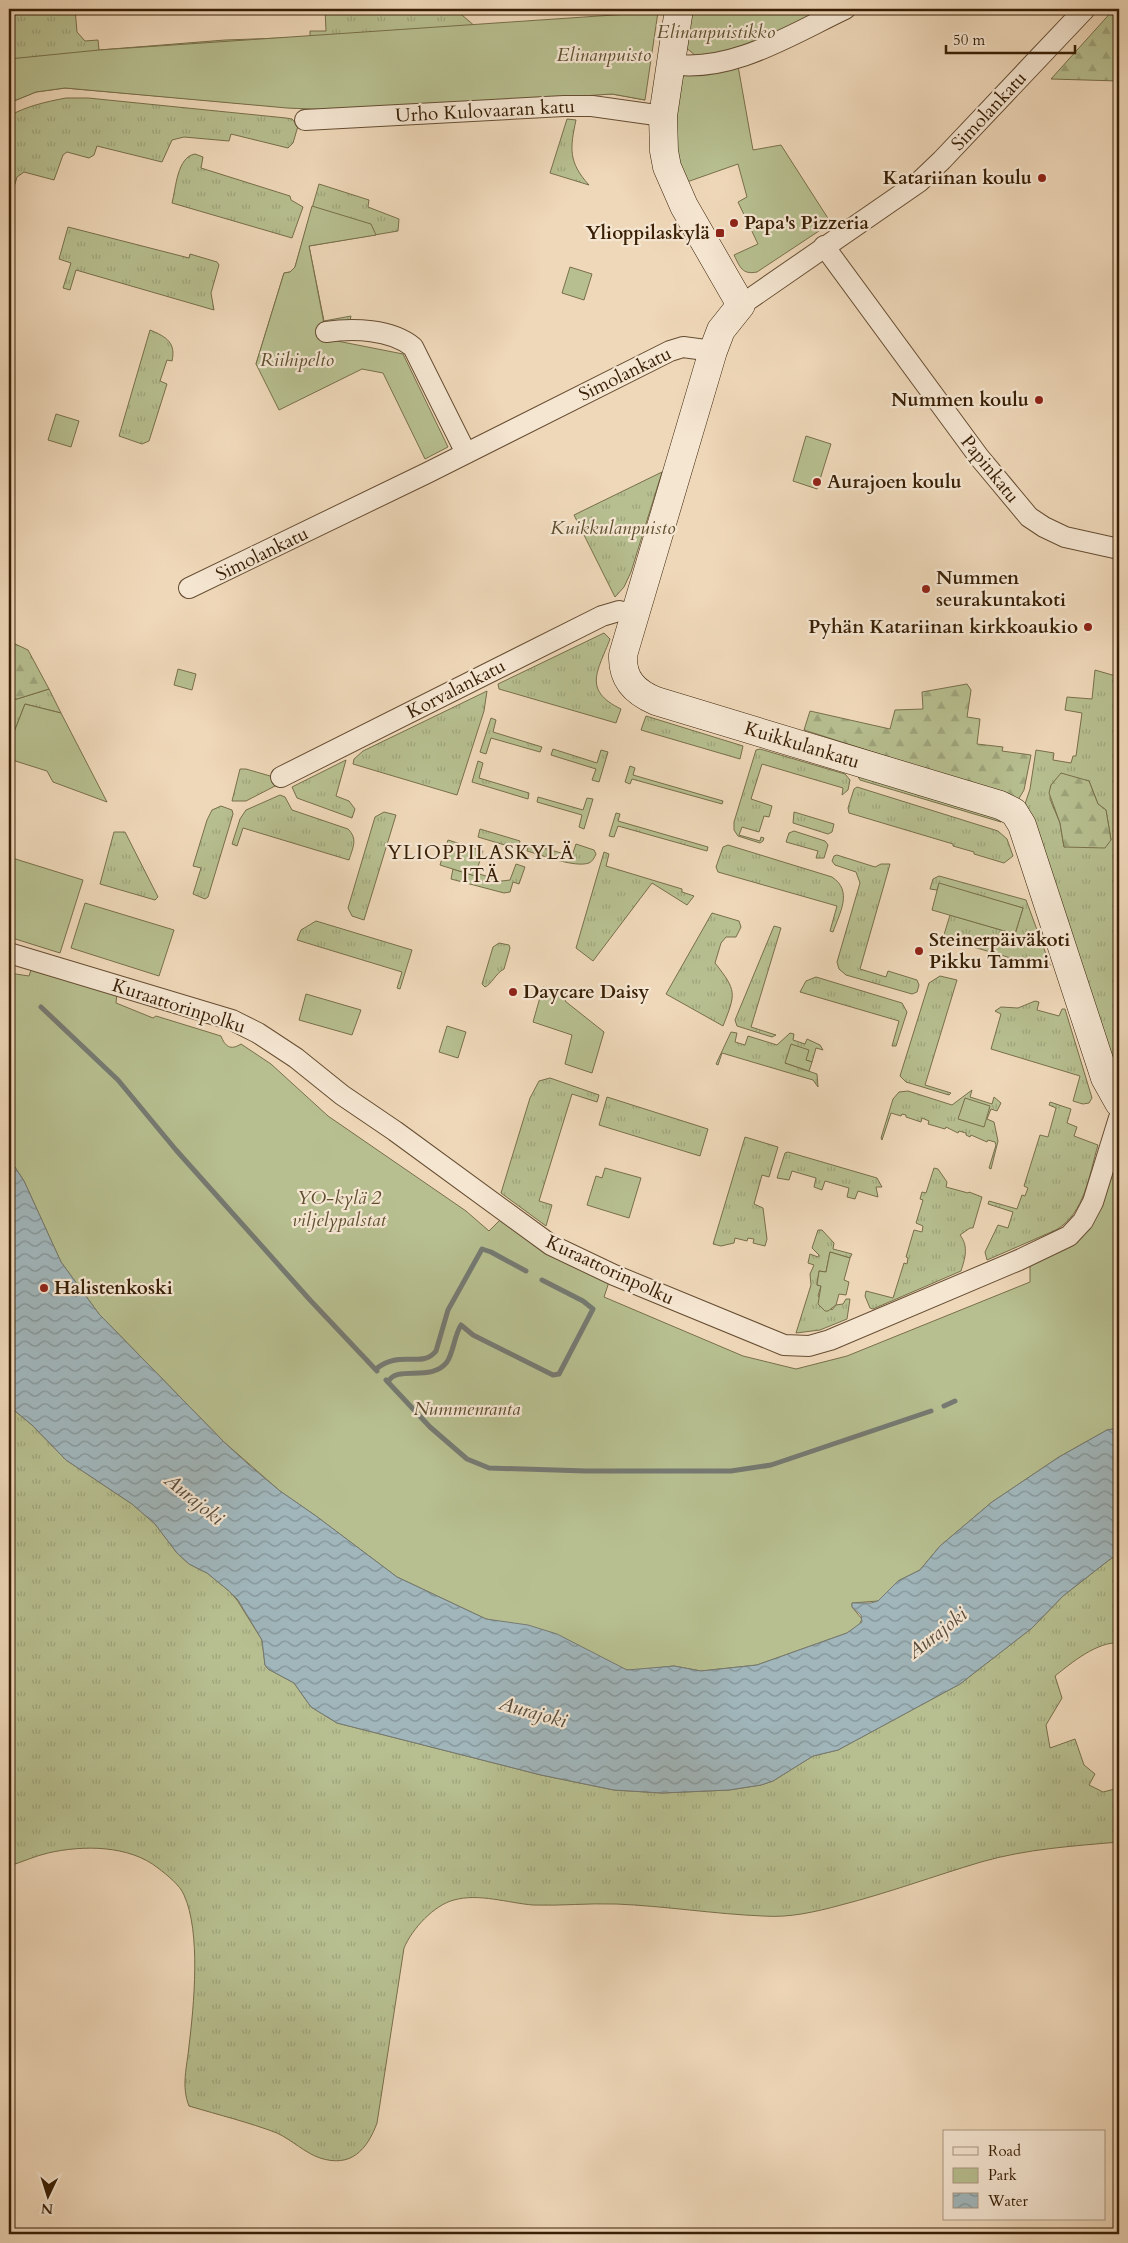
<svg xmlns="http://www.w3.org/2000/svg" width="1128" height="2243" font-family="Cardo,serif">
<defs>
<pattern id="grass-tufts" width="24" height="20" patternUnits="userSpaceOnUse" patternTransform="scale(1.25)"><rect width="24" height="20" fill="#b7bf90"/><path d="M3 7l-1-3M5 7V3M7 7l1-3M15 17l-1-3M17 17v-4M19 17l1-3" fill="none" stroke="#9ea47b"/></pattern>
<pattern id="forest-firs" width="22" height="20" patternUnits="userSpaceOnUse" patternTransform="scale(1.25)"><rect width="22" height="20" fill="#b7bf90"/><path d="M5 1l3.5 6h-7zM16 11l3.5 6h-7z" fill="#9ea47b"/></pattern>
<pattern id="water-waves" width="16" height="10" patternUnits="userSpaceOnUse" patternTransform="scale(1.25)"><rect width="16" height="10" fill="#a0b6bb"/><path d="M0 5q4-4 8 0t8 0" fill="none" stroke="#839396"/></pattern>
</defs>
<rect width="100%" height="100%" fill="#efd8b9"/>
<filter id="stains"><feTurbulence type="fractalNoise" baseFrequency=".004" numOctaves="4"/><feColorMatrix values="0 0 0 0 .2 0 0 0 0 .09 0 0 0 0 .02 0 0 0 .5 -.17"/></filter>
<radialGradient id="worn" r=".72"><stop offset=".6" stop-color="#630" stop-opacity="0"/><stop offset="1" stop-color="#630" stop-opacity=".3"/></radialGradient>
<g fill="url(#grass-tufts)" stroke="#786f4a" fill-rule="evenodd">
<polygon points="9,9 75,9 77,32 85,41 98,40 99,50 225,40 310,37 310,31 326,31 325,9 455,9 484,34 645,100 612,94 305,109 65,88 36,92 9,103"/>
<path d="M66 98H88L286 118 292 119 298 126 293 143 288 148 231 134 229 141 184 137 172 140 162 162 97 146 94 155 89 158 67 152 63 155 54 180 24 172 17 177 9 204V116C27 106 45 102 66 98Z"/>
<path d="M567 119 576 120C570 148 568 162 589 185L550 173Z"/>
<path d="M195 154 203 157 201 168 290 196 291 200 303 207 292 238 172 203C176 188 177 157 195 154Z"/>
<polygon points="319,184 369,200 368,207 399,219 398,231 309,246 324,321 351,316 350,321 256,364 284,273 290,272 295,267"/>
<polygon points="68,227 189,258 190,254 217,262 219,265 211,293 214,310 76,270 70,290 63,288 71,263 59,259"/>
<path d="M150 330C167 337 176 343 172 361L167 360 160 381 167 384 149 441 142 444 119 436Z"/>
<polygon points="662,472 631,572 624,587 615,597 574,515"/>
<path d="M604 633 610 639C598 671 582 690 621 709L616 723 499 689 498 684Z"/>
<path d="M1095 670 1119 677V1056L1115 1063 1119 1071V1077L1024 807 1030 789 1036 750 1054 753 1053 760 1071 763 1073 756H1076L1082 713 1065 710 1067 697 1092 699ZM1058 778 1089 781 1098 804 1106 810 1111 840 1064 847 1060 823 1050 799 1051 785Z"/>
<polygon points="49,689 61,713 25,704 9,745 9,698 17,699"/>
<polygon points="487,691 484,711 457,795 353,764 354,759 363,751"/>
<polygon points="646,716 743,746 740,759 641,730"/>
<polygon points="491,718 496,720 493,732 542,747 540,752 491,738 486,754 480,752"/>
<polygon points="553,749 597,763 601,750 608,752 599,782 592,780 596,769 551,755"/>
<polygon points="760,749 845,774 850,780 848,790 842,795 843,788 762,764 751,799 772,806 769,817 764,816 759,832 742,827 739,835 760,841 761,837 764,838 763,841 760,843 738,836 734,830 734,822 756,750"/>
<polygon points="346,760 336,796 349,801 355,809 352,818 297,798 292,787"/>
<polygon points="478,761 483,763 479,778 529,793 528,799 472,782"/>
<polygon points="630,766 635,768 633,775 723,801 722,804 632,779 630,784 625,782"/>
<polygon points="240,769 246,769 277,778 277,785 246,801 232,801"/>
<polygon points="857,775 1003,819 1001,822 860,780"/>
<polygon points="857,787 998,831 1007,839 1013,856 1004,863 974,854 974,852 953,846 953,844 849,813 848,808 854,789"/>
<path d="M280 795 285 797 292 810 348 829C358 839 353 847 349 860L243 828 237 846 232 844 240 819 246 810Z"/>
<polygon points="538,797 583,810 587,798 593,799 584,829 579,827 582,815 537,802"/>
<polygon points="221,806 232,810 233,814 208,897 205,899 193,894 201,868 193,866 207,820 212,810"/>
<polygon points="384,812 396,815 364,920 352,916 348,908 375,817"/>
<polygon points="794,812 834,824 832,832 828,834 793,823"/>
<polygon points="616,813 620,814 618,821 708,847 707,851 618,826 614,837 609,836"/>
<polygon points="480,829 520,841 518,849 478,837"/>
<polygon points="794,831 825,841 828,845 824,858 816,858 818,851 786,842 789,833"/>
<polygon points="114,832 125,832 158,897 155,900 100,884"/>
<path d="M529 844 572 856 576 844 594 850 596 854C594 858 593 861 589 863 575 868 541 855 527 851Z"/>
<path d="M728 845 832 877C853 891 840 912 833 932L830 931 837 906 718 872 716 867 723 847Z"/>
<polygon points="604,852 609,854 606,866 682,889 682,892 694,896 687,905 652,883 593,961 576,948"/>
<polygon points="837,855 875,867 881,864 890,864 860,969 886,977 888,971 917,980 919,985 917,992 912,994 846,975 839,969 837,962 860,883 856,872 835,865 832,861 834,856"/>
<polygon points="516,864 525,867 519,884 513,882 510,892 504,893 451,879 453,869 475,876 476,873 502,881 510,880"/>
<polygon points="939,876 1026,900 1050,965 1048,969 943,938 950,915 1015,934 1023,908 939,884 937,890 930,889 933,879"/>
<path d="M712 913 739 921 741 927 736 937H726L721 943 715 963C737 991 736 993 723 1026L666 994Z"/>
<polygon points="316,921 412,950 400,989 397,988 402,972 297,940 301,930"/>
<polygon points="774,926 781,928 751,1027 776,1035 772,1037 737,1026 735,1020"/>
<path d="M499 943 509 945 510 948 504 969C495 974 492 984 485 987L482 984 493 947Z"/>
<polygon points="940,976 957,980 925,1085 951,1093 949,1095 906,1082 900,1076 929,983"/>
<polygon points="816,977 902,1003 907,1012 896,1046 892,1046 899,1021 800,992 806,981"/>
<polygon points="1035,1001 1039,1002 1037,1010 1059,1016 1062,1009 1065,1009 1092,1098 1089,1103 1083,1104 1073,1101 1080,1076 991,1049 1001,1014 995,1011 1001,1007 1018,1008"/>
<polygon points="731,1032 737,1033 735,1042 745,1045 748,1036 777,1045 790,1033 794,1034 793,1040 805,1044 807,1039 820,1045 823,1050 816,1048 812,1062 806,1060 785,1063 817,1074 818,1087 813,1080 722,1053 718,1065 716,1064"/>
<polygon points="550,1078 599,1095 597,1102 572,1094 539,1201 552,1205 546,1226 501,1193 530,1098 539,1081"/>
<polygon points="972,1090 970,1097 992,1104 994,1097 1001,1103 997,1111 991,1109 987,1119 994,1122 998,1141 991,1169 989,1168 996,1145 995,1142 988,1140 987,1142 971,1135 970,1137 966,1135 966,1133 959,1131 958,1133 946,1127 945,1129 928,1124 929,1121 922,1118 921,1122 906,1117 906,1115 902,1114 901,1116 891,1113 882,1140 881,1138 893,1099 899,1092 908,1091 952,1105"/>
<polygon points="607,1097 708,1129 700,1156 599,1125"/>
<path d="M1050 1102 1071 1109 1067 1123 1077 1127 1074 1136 1098 1145C1089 1175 1085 1213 1056 1230L987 1260 985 1252 998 1225 1008 1228 1013 1212 988 1204 989 1201 1017 1209 1022 1195 1025 1196 1028 1188 1024 1186 1040 1135 1048 1137 1056 1108 1049 1105Z"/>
<polygon points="745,1137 778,1147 769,1177 762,1175 754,1204 763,1208 767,1239 765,1246 753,1243 754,1239 748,1238 747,1241 735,1238 734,1243 721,1246 713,1244"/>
<polygon points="788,1152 877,1178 882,1187 876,1187 878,1197 858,1191 855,1199 847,1197 849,1188 825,1181 822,1190 814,1187 816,1178 792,1171 789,1180 777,1178 785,1153"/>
<path d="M934 1168 938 1169 947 1182 946 1187 968 1193 969 1192 982 1197 973 1228H970L960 1235C969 1247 965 1258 961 1271L873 1309 870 1308 865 1296 866 1291 893 1298 904 1263 907 1264 908 1258 906 1257 914 1230 922 1232 923 1226 916 1223 923 1200 920 1199 922 1192 926 1193Z"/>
<polygon points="818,1230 822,1230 834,1243 833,1249 852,1254 850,1258 830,1252 826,1272 819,1271 817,1285 821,1286 818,1296 832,1310 836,1305 843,1304 846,1299 850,1299 847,1319 820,1330 796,1333 811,1285 810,1274 814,1265 808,1263 810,1254 818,1257 819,1255 812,1248"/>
<path d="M9 1406 32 1425 66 1460 132 1504 155 1524 177 1553 189 1564 207 1573 229 1591 237 1600 262 1640 265 1665 268 1669 294 1683 311 1707 337 1723 541 1775 614 1790 662 1793 729 1790 761 1785 773 1781 813 1756 838 1750 960 1684 1032 1628 1063 1596 1109 1560 1119 1554V1643C1098 1641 1071 1663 1055 1676L1062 1698 1046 1725 1050 1748 1075 1739 1084 1765 1095 1774 1089 1785 1103 1792 1119 1788V1842C1073 1846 1026 1849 981 1862 934 1876 888 1893 841 1905 815 1912 789 1918 763 1916 714 1914 665 1906 616 1904 588 1903 561 1906 533 1905 508 1903 479 1893 454 1900 434 1905 412 1929 404 1948L377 2123C367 2150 351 2168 320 2158 305 2153 292 2140 277 2133 248 2122 219 2115 189 2106 181 2086 187 2067 189 2046 194 2005 201 1932 184 1895 180 1885 167 1875 158 1868 129 1845 83 1845 48 1853 35 1856 22 1862 9 1866Z"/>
</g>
<g fill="url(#forest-firs)" stroke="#786f4a">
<polygon points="1114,9 1119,9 1119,81 1051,79"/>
<polygon points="11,642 28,650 49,689 17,699 9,698 9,643"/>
<polygon points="967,684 971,690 967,717 980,719 977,744 1003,747 1002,751 1031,755 1024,790 1018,800 1008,795 804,730 810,711 890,729 895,710 923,709 922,692"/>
<polygon points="1061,773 1089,781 1098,804 1106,810 1111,840 1105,848 1064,847 1060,823 1049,793 1051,785"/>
</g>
<g fill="#b7bf90" stroke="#786f4a">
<polygon points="689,9 808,9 811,15 739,53 696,56 684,46"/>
<polygon points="658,12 645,100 612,94 357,111 287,108 65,88 36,92 9,103 9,59 99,50"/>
<path d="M738 66 753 150 781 145 831 223 757 272C742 275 740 267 734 255L758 244 738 202 747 197 738 164 684 183 673 139 679 78 684 73Z"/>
<polygon points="312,206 371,224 376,235 309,246 327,339 403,354 448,447 425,459 383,373 362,369 279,410 256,364 284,273 290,272 295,267"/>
<polygon points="570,267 592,274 584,300 562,293"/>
<polygon points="56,414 79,421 71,447 48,440"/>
<polygon points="806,436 831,444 817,489 793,481"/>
<polygon points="178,669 196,674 192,690 174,685"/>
<polygon points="25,704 61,713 107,802 53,782 47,771 9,759 9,745"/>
<polygon points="448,840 483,851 475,876 440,865"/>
<polygon points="9,857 83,880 60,953 9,937"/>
<polygon points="939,883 1023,908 1015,934 932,910"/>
<polygon points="85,903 174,930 159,976 71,948"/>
<path d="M32 967 117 993 116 1003 153 1018 156 1016 221 1036C225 1046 230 1051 241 1044L271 1064 328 1116 466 1211 489 1231 502 1218 610 1279 604 1297 743 1356 796 1369 847 1356 1030 1282V1262L1065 1247 1119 1141V1428L1107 1430 1059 1457 992 1502 940 1546 920 1570 898 1581 878 1601 852 1603V1607L862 1619 859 1625 847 1633 757 1665 701 1671 674 1666 638 1670H627L505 1623 486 1619 397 1577 316 1516 280 1491 224 1442 99 1314 61 1262 24 1181 9 1158V973L29 976Z"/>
<polygon points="543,987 569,994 565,1001 604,1032 592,1073 565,1064 572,1035 533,1022"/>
<polygon points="306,994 361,1010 352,1035 299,1020"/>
<polygon points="447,1026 466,1032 458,1058 439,1052"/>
<polygon points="791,1044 809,1050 806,1060 812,1062 809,1071 785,1063"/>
<polygon points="965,1098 990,1106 984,1127 958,1119"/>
<polygon points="605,1168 641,1178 629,1218 587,1205 596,1176 602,1178"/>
<polygon points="830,1252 850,1258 844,1280 849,1282 846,1295 839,1294 836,1305 828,1311 825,1311 818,1304 821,1286 817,1285 819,1271 826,1272"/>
</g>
<polygon fill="url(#water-waves)" stroke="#767a72" points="9,1158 24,1181 61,1262 99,1314 224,1442 249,1465 280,1491 316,1516 397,1577 486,1619 528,1625 557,1634 627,1670 674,1666 701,1671 757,1665 847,1633 862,1622 861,1615 852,1607 852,1603 871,1603 878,1601 898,1581 920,1570 940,1546 992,1502 1059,1457 1107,1430 1119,1428 1119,1554 1109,1560 1063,1596 1032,1628 960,1684 838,1750 813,1756 773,1781 761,1785 729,1790 662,1793 614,1790 541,1775 337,1723 311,1707 294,1683 268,1669 265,1665 262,1640 238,1600 229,1591 207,1573 189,1564 177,1553 155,1524 132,1504 66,1460 32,1425 9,1406"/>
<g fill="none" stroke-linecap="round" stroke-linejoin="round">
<g stroke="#767a72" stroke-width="5">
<polyline points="41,1007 118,1080 176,1150 310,1300 377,1371"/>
<path d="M376 1369C400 1349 422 1369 436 1351L448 1310 482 1249 491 1252 526 1271"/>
<polyline points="386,1380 430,1427 467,1459 489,1468 586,1471 731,1471 771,1465 931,1411"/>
<path d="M388 1382C397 1364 431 1383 447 1362 454 1351 454 1336 461 1325L473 1335 553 1375 559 1374 593 1309 583 1301 542 1280"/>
<polyline points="944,1406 955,1401"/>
</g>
<defs>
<g id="street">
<path d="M670 64C731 74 792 34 845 9"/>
<polyline points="305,120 564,106 592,106 663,116"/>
<polyline points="824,246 979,457 1029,517 1044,527 1065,537 1119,549"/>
<polyline points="741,305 919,182 942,160 1085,9"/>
<path d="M326 332C353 328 391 329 413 347L466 453"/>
<polyline points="189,588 427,473 670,351 683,347 713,351"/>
<polyline points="281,777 602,616 619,611 634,614"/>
<polyline points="9,953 232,1020 258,1033 296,1058 342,1095 395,1131 551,1245 614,1275 784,1345 809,1346 830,1340 1019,1260 1069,1236 1083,1221 1093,1202 1119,1118"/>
</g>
<path id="secondary" d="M679 9 663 116 664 151 667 167 684 206 741 305 721 330 713 351 623 655C622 679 634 692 656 701L1000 805 1014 812 1022 825 1105 1078 1119 1103"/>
</defs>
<use href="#street" stroke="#664d32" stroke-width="22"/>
<use href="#secondary" stroke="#381f05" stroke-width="29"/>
<use href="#street" stroke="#f5e6d2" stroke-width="20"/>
<use href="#secondary" stroke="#f5e6d2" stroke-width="28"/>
</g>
<g fill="#8f2418" stroke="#f5e6d2" stroke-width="2">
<circle cx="1042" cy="178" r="5"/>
<circle cx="734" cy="223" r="5"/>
<rect x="715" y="228" width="10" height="10" rx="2.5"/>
<circle cx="1039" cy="400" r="5"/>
<circle cx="817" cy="482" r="5"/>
<circle cx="926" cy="589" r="5"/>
<circle cx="1088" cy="627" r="5"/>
<circle cx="919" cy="951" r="5"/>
<circle cx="513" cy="992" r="5"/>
<circle cx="44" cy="1288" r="5"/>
</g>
<g text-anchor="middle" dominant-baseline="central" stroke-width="4.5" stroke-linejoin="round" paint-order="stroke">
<g font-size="19" font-style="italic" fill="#5e4f2f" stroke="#f5e6d2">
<text x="716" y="32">Elinanpuistikko</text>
<text x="604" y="55">Elinanpuisto</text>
<text x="297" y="360">Riihipelto</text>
<text x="613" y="528">Kuikkulanpuisto</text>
<text x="339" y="1198">YO-kylä 2<tspan x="339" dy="22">viljelypalstat</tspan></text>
<text x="467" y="1409">Nummenranta</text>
</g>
<g font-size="19" fill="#381f05" stroke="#f5e6d2">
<text transform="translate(485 111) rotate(-3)">Urho Kulovaaran katu</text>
<text transform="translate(989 111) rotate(-47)">Simolankatu</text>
<text transform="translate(625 374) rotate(-26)">Simolankatu</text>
<text transform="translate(990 469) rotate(51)">Papinkatu</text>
<text transform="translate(262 554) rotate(-26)">Simolankatu</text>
<text transform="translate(456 689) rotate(-27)">Korvalankatu</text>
<text transform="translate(802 745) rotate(17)">Kuikkulankatu</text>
<text transform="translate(179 1006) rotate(18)">Kuraattorinpolku</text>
<text transform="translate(610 1270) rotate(25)">Kuraattorinpolku</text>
</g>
<g font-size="19" font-weight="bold" fill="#381f05" stroke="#f5e6d2" text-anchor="start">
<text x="1032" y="178" text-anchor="end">Katariinan koulu</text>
<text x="744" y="223">Papa's Pizzeria</text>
<text x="710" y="233" text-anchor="end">Ylioppilaskylä</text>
<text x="1029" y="400" text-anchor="end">Nummen koulu</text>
<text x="827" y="482">Aurajoen koulu</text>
<text x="936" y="578">Nummen<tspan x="936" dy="22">seurakuntakoti</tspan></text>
<text x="1078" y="627" text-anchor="end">Pyhän Katariinan kirkkoaukio</text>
<text x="929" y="940">Steinerpäiväkoti<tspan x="929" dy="22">Pikku Tammi</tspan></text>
<text x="523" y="992">Daycare Daisy</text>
<text x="54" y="1288">Halistenkoski</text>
</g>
<g font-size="20" letter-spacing="1" fill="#381f05" stroke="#f5e6d2">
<text x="481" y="852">YLIOPPILASKYLÄ<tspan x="481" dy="23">ITÄ</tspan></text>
</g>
<g font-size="20" font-style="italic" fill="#574c3c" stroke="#f5e6d2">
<text transform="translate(194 1499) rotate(39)">Aurajoki</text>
<text transform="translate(937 1633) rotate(-38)">Aurajoki</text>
<text transform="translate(533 1712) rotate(16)">Aurajoki</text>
</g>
</g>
<rect width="1128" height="2243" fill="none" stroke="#efd8b9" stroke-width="30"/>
<rect x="10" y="10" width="1108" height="2223" fill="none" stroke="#381f05" stroke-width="2.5"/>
<rect x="15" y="15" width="1098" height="2213" fill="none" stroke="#381f05"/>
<rect x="943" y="2130" width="162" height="90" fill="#f5e6d2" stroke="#a99680"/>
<rect x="953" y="2147" width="25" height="8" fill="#f5e6d2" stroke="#a99680"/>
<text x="988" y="2156" font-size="15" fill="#381f05">Road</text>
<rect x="953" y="2168" width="25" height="15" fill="#b7bf90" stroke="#a99680"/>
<text x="988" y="2180" font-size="15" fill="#381f05">Park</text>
<rect x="953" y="2193" width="25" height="15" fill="url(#water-waves)" stroke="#a99680"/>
<text x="988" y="2206" font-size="15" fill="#381f05">Water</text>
<g transform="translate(48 2196) rotate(184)" stroke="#f5e6d2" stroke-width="4" paint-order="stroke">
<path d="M0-4L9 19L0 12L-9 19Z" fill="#381f05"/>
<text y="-8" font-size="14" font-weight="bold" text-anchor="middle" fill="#381f05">N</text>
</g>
<path d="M946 45v8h129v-8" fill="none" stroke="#381f05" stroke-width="2.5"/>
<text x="953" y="45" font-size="15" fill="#381f05" stroke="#f5e6d2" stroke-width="4" paint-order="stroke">50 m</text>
<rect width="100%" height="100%" filter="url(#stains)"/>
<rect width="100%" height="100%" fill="url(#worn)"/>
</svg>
